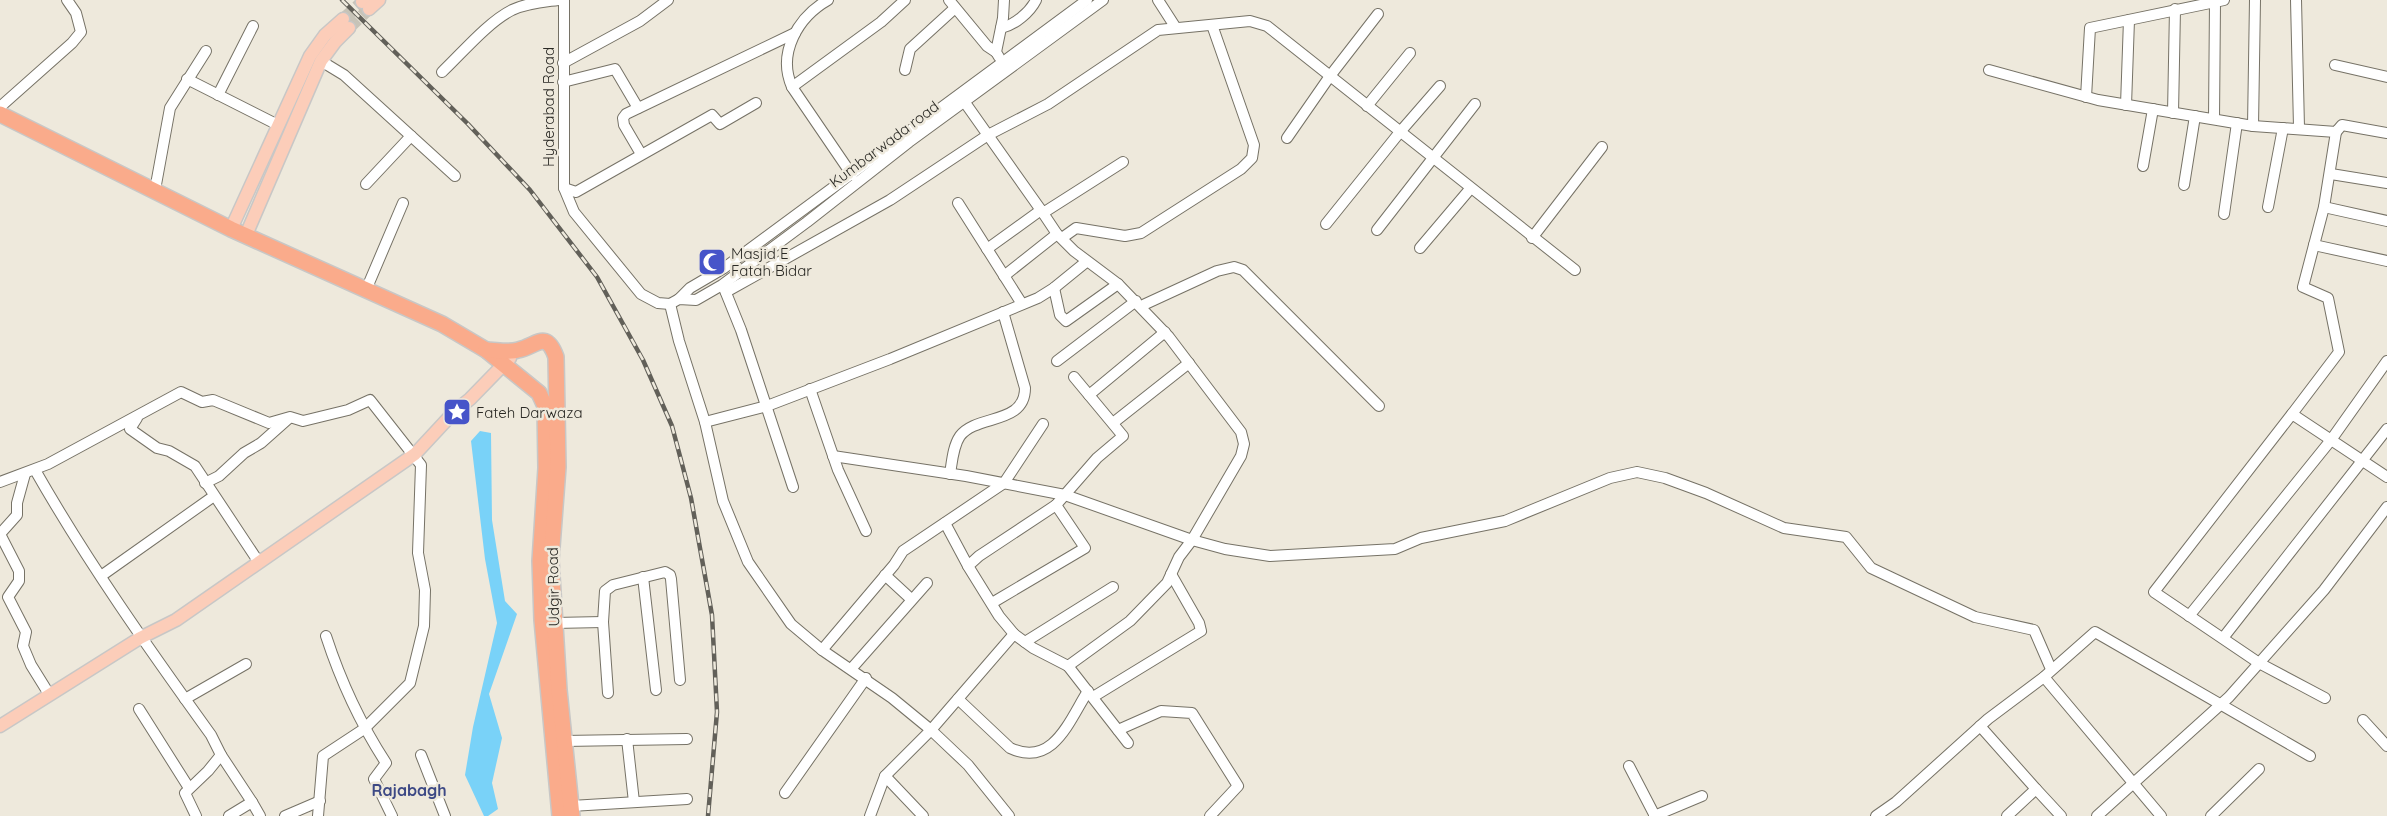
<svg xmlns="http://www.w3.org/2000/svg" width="2387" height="816" font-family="Quicksand,sans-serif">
<rect width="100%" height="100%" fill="#eee9dc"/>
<polygon fill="#79d2f8" points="480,431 491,433 492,520 505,601 517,614 489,694 502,738 492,783 498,809 488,816 484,816 465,775 473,727 497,623 485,559 471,441"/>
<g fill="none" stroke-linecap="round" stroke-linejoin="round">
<g stroke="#c7c3b7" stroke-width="12" stroke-dasharray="12 6" stroke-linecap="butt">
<polyline points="343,19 362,2"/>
<polyline points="349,28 369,9"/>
</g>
<defs>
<g id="minor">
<polyline points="564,0 564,188 574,212 641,294 658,303 670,304 679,299 696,300 722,285 807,222 909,142 1103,0"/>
<path d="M828 0C798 17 777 53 792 87L852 175"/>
<polyline points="949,0 987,46 996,52"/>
<polyline points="1158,0 1176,28"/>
<polyline points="2296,0 2299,127"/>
<path d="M1001 28C1015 25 1030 12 1036 0"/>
<polyline points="999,57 996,52 1003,18 1004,0"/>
<polyline points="321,61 344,75 455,176"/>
<polyline points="563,63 640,21 668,0"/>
<polyline points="2335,65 2387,77"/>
<polyline points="905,70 910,49 955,8"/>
<polyline points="1989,70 2098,100 2253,126 2336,132 2342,125 2387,133"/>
<path d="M442 72C462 53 488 22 512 10 527 3 543 2 558 0"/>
<polyline points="187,79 278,125"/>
<polyline points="563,82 615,69 638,108"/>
<polyline points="792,87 881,22 905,0"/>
<polyline points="218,95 253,26"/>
<polyline points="961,97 1043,213 1123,162"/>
<polyline points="2086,97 2090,28 2215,2"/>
<polyline points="2126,105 2129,20"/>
<polyline points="1367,106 1410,53"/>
<polyline points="0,107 72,43 81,32 76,13 67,0"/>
<polyline points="2173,113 2175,9"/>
<polyline points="2214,119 2215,2 2224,0"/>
<polyline points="2253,126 2255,0"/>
<polyline points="1287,138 1330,76 1378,14"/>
<polyline points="641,154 624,125 623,118 626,114 795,33"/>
<polyline points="2143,166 2153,109"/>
<polyline points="2331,174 2387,183"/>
<polyline points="366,184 411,136"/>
<polyline points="2184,185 2195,116"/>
<polyline points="564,188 576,192 712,115 720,124 756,103"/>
<polyline points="155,190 170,108 206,51"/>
<polyline points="958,203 1022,304"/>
<polyline points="2268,207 2283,128"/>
<polyline points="2324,207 2387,221"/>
<polyline points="2224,214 2237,123"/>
<polyline points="1326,224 1400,132 1440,86"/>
<polyline points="1377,230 1475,104"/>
<polyline points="1062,238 1076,228 1125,236 1141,233 1241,169 1252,158 1254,145 1212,25"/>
<polyline points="1532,238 1602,147"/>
<polyline points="2314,245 2387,261"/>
<polyline points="1420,248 1470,189"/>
<polyline points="987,249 1041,210"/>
<polyline points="1004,276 1057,234"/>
<polyline points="724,288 741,330 793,487"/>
<polyline points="1054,288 1060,315 1066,321 1118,284"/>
<polyline points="366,290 403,203"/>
<polyline points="726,292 890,200 988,135 1048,104 1158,30 1250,21 1267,26 1575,270"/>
<polyline points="679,299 690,288 724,268 1087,0"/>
<polyline points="670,304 679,341 705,422 723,501 748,562 791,624 822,650 892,698 931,730 968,765 1009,816"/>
<polyline points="1141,306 1217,271 1234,267 1243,270 1379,406"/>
<polyline points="1057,361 1136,301"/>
<polyline points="810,389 838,470 866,531"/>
<polyline points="1089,395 1165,332"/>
<polyline points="2292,414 2339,352 2328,298 2303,287 2324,207 2336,132"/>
<polyline points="137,418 130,429 157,448 169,451 195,466 258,561"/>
<polyline points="705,422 767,406 890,359 1038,298 1054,288 1086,262"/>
<polyline points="1113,423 1189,363"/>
<polyline points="833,456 966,476 1065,495 1192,540 1225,549 1270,556 1395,549 1421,538 1505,521 1610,478 1637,472 1665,478 1706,493 1784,528 1846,537 1871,568 1975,617 2034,630 2051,669"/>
<path d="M35 470C88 563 149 649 211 735L221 755 208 771 185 793 196 816"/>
<polyline points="25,474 17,503 17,515 0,534 19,571 19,581 8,597 26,632 23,646 31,665 49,694"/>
<path d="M950 474C952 462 953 446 960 436 977 414 1025 425 1025 388L1003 312"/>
<polyline points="0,482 48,464 181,392 202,402 213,400 269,423 290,417 303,421 348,410 370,400 421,465 418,553 425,590 424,626 410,683 364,729 323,756 318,816"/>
<polyline points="205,483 219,476 244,453 261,443 288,419"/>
<polyline points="945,523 968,566"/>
<polyline points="885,575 911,599"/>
<polyline points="101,576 214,496"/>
<polyline points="643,577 656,690"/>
<polyline points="992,603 1085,548 1056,505 1097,458 1123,436 1074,377"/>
<polyline points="2189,616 2331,440 2387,361"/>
<polyline points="554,623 603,622"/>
<polyline points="1014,634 999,616 968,566 979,556 1056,505"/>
<path d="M326 636C341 682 360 723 386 763L374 779 392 816"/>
<polyline points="2223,638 2387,429"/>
<polyline points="1025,642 1113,587"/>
<polyline points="822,650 894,565 903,551 1004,483 1043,424"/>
<polyline points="1068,666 1128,743"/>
<polyline points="852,668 927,583"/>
<polyline points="2044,677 2161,816"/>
<polyline points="608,693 603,622 605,591 613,585 665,572 670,575 671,579 680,680"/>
<polyline points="1093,697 1201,631 1199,623 1171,574"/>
<polyline points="2325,698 2259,663 2154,592 2292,414 2387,477"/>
<polyline points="185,699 246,664"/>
<path d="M958 699 1010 748C1053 768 1069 721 1088 691"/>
<polyline points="139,709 189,788"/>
<polyline points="2363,720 2387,746"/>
<polyline points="1980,726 2036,789 2007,816"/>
<polyline points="1118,730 1161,711 1192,713 1238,786 1210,816"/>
<polyline points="627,739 634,802"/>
<polyline points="564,741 687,739"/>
<polyline points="221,755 252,802"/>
<polyline points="421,755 445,816"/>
<polyline points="1629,766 1655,816"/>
<polyline points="885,776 923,816"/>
<polyline points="2036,789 2061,816"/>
<polyline points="785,793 866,678"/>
<polyline points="571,806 687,799"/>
<polyline points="229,816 252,802 260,816"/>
<polyline points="285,816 320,801"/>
<polyline points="870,816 885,776 931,730 1014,634 1033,648 1068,666 1130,621 1167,583 1179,557 1192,540 1241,456 1244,444 1241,432 1169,337 1118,284 1074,251 1057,234 1043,213"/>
<polyline points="1654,816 1702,796"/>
<polyline points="1876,816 1896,802 1988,719 2044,677 2095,632 2310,756"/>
<polyline points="2097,816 2229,697 2324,590 2387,507"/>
<polyline points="2211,816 2259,769"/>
</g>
<g id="major">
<polyline points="362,2 364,0"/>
<polyline points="369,9 379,0"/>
<polyline points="231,229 310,56 325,35 343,19"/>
<polyline points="246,235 321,61 335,42 349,28"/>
<polyline points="0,726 140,638 176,620 415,454 455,411 470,399 510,358"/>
</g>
<g id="highway">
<polyline points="0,114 231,229 442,324 486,350 539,393 545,406 546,468 540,561 542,620 560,816"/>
<path d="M486 350C496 350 509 353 518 350 537 346 546 329 556 357L558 467 551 560 559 690 572 816"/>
</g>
</defs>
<use href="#minor" stroke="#767266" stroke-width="12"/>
<use href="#major" stroke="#c8c7c6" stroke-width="15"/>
<use href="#highway" stroke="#c8c7c6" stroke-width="18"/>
<use href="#minor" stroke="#fff" stroke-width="10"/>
<use href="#major" stroke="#fccdb9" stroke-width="12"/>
<use href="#highway" stroke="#faab8b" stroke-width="15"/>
<defs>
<polyline id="rail" points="342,0 468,124 530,190 597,277 643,360 672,426 691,498 712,615 717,712 708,816"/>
</defs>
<use href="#rail" stroke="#626059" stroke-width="4.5"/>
<use href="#rail" stroke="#eee9dc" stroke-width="2.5" stroke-dasharray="8" stroke-linecap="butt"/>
</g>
<defs>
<symbol id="mosque-square" viewBox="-11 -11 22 22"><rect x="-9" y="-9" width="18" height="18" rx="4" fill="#4654c9" stroke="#eee9dc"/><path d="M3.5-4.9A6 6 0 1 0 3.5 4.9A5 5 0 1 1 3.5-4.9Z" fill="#fff"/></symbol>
<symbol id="sight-square" viewBox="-11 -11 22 22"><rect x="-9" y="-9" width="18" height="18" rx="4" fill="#4654c9" stroke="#eee9dc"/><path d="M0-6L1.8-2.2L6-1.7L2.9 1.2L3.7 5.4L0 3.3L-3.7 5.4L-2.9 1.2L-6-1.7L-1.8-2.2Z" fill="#fff"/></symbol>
</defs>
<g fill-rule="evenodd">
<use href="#mosque-square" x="696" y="246" width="32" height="32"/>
<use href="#sight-square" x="441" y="396" width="32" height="32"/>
</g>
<g text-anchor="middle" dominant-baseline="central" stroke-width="5" stroke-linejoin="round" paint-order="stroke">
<g font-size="15" fill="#2a2924" stroke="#eee9dc">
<text transform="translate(548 107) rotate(-90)">Hyderabad Road</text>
<text transform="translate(884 144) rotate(-37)">Kumbarwada road</text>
<text transform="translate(553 587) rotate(-91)">Udgir Road</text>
</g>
<g font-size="15" fill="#2a2924" stroke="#eee9dc" text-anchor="start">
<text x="731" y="253">Masjid E<tspan x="731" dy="17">Fatah Bidar</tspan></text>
<text x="476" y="412">Fateh Darwaza</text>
</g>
<g font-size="16" font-weight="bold" fill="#3d4985" stroke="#eee9dc">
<text x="409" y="790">Rajabagh</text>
</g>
</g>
</svg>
